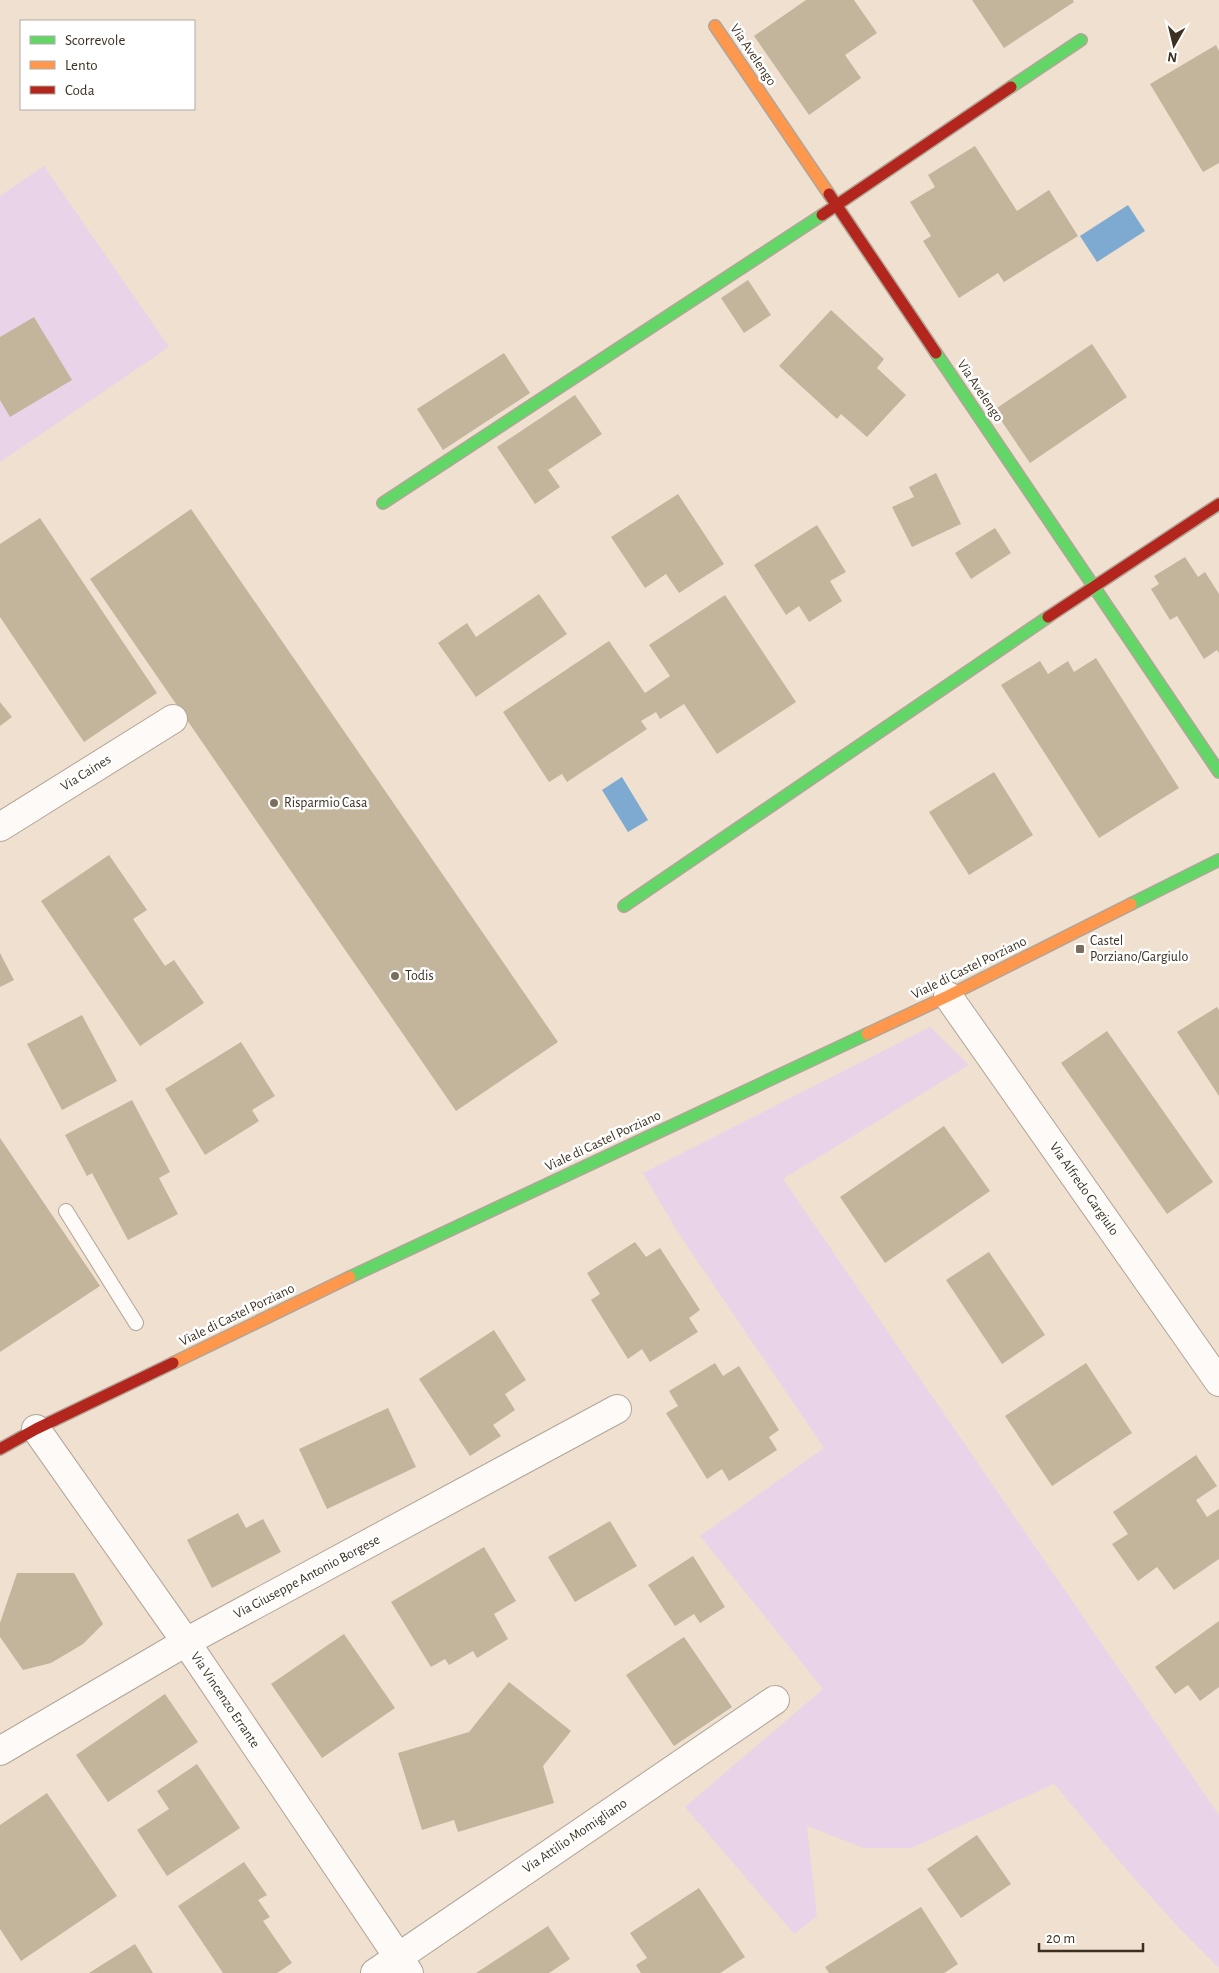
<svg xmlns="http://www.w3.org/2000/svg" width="1219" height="1973" font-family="'Alegreya Sans',sans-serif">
<rect width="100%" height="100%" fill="#efe0d0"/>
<g fill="#e9d3e9">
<polygon points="44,166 169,347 0,462 0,196"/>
<polygon points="930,1027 969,1065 783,1179 1219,1815 1219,1968 1181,1930 1132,1876 1054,1784 911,1848 864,1848 807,1826 817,1916 794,1934 685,1807 823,1689 700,1536 824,1448 679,1234 643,1173"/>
</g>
<g fill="#7eaad1">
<polygon points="1128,205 1145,231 1097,262 1080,236"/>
<polygon points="622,777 648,820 628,832 602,790"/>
</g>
<g fill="#c2b59c">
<polygon points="806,0 854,0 877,33 845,55 861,78 809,115 754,36"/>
<polygon points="972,0 1073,0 1074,2 1004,48"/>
<polygon points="1216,45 1219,51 1219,163 1203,172 1150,84"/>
<polygon points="975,146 1017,211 1049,190 1078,236 1004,282 998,273 959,298 923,241 931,236 910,202 935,187 928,175"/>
<polygon points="748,280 771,315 744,333 721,298"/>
<polygon points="831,310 884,359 877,368 906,395 867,437 841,414 837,419 779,366"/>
<polygon points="34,317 72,380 10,417 0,400 0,337"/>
<polygon points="1092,344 1127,397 1030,463 994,410"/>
<polygon points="504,353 530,393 443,450 417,409"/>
<polygon points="575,395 602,434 548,470 560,487 535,504 497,447"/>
<polygon points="936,473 961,524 912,547 892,507 914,497 909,487"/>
<polygon points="678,494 724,564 679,593 666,574 645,588 611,537"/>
<polygon points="191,509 558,1042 456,1111 90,579"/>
<polygon points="40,518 157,693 84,742 0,617 0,544"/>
<polygon points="817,525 846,572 830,581 842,601 809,622 799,606 786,615 754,565"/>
<polygon points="995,528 1011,553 971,579 955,553"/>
<polygon points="1185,557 1198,577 1205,572 1219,594 1219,653 1217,650 1204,659 1177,616 1170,620 1151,589 1159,584 1154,576"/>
<polygon points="539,594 567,634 476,697 438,643 467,623 476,637"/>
<polygon points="725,595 796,702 717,754 684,704 660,719 656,712 641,721 647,729 567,782 562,774 549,782 503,712 609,641 645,693 670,676 649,645"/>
<polygon points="1096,658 1179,788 1099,838 1001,685 1040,661 1048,674 1068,661 1074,672"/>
<polygon points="0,702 12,717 0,726"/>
<polygon points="994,772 1033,835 969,875 929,812"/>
<polygon points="109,855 147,910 133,919 165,966 174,960 204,1003 140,1046 41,901"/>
<polygon points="0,953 14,980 0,987"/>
<polygon points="1217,1007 1219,1010 1219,1096 1177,1032"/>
<polygon points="82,1015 117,1081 62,1110 27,1044"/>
<polygon points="1107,1031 1213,1182 1167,1214 1061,1063"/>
<polygon points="241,1042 275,1096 252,1110 259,1121 205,1155 165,1089"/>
<polygon points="132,1100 170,1172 159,1178 178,1214 128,1240 92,1173 87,1176 65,1135"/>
<polygon points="944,1126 990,1191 885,1263 840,1197"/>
<polygon points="0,1138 100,1286 0,1352"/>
<polygon points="635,1242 646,1257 660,1248 700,1310 689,1318 698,1332 650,1362 642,1349 628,1359 591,1300 600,1294 587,1273"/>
<polygon points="989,1252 1045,1335 1002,1364 946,1280"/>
<polygon points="494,1330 526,1380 505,1394 515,1410 493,1425 501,1436 470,1456 419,1379"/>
<polygon points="715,1363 723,1376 739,1366 779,1430 769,1437 777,1450 729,1481 722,1469 707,1479 666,1413 678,1406 669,1391"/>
<polygon points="1086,1363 1132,1433 1052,1486 1005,1416"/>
<polygon points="388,1408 416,1467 327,1509 299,1449"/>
<polygon points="1196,1455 1217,1486 1196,1500 1207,1517 1219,1509 1219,1559 1174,1590 1157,1567 1138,1581 1112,1544 1128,1534 1113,1512"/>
<polygon points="238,1513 246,1528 263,1519 281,1552 212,1588 187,1540"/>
<polygon points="610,1521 637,1566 575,1602 548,1557"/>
<polygon points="484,1547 516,1601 494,1614 508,1639 477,1658 473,1651 449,1665 445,1659 431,1667 391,1602"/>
<polygon points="693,1556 725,1607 700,1623 694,1614 675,1626 648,1585"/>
<polygon points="17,1573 74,1573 103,1624 83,1644 51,1663 23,1670 0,1637 0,1623"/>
<polygon points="1219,1621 1219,1687 1200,1701 1188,1685 1175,1694 1155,1667"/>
<polygon points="344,1634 395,1708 322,1758 271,1684"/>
<polygon points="684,1637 732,1707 674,1746 626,1675"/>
<polygon points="509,1682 571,1731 543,1766 554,1803 458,1832 454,1820 422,1830 398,1753 469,1732"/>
<polygon points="165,1694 198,1742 108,1802 76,1755"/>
<polygon points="197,1764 240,1828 167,1876 137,1830 169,1809 157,1791"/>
<polygon points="47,1793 117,1896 21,1961 0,1929 0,1825"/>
<polygon points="977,1835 1011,1884 961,1918 927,1869"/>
<polygon points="244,1862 267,1895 258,1900 270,1917 263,1921 292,1963 277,1973 223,1973 178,1906"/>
<polygon points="699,1888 745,1957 720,1973 641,1973 636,1965 647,1958 630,1933"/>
<polygon points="921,1907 958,1964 944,1973 829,1973 825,1967"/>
<polygon points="548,1926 570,1959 549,1973 476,1973"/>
<polygon points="135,1944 153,1973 89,1973"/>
</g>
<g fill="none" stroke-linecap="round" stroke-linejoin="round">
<defs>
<polyline id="lane" points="66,1211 136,1323"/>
<g id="street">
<polyline points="0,827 173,719"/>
<polyline points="948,996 1219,1382"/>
<polyline points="36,1429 186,1642 409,1973"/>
<polyline points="0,1751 186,1642 617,1409"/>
<polyline points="375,1973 775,1700"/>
</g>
<g id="fast">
<polyline points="1011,87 1081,40"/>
<polyline points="936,353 1219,772"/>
<polyline points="383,503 822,215"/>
<polyline points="1131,904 1219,860"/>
<polyline points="624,906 1048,617"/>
<polyline points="350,1277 867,1034"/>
</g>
<g id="slow">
<polyline points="715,26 829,194"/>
<polyline points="867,1034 948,996 1131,904"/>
<polyline points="173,1363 350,1277"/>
</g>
<g id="jam">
<polyline points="829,194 936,353"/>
<polyline points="822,215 1011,87"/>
<polyline points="1048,617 1219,504"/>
<polyline points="0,1449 36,1429 173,1363"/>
</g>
</defs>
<use href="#lane" stroke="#b1a597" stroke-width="16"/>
<use href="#street" stroke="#b1a597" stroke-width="30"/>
<use href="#fast" stroke="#b1a597" stroke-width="14"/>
<use href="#slow" stroke="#b1a597" stroke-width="14"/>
<use href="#jam" stroke="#b1a597" stroke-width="14"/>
<use href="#lane" stroke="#fdfaf8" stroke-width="14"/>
<use href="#street" stroke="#fdfaf8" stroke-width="28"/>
<use href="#fast" stroke="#63d668" stroke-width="11"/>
<use href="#slow" stroke="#ff974d" stroke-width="11"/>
<use href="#jam" stroke="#b3261e" stroke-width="11"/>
</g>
<g fill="#7b6e5e" stroke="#fff" stroke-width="2">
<circle cx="274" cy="803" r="5"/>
<rect x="1075" y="944" width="10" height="10" rx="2.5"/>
<circle cx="395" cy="976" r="5"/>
</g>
<g text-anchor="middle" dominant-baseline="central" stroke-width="5" stroke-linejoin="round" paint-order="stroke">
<g font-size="14" fill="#3d3021" stroke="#fff">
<text transform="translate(753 55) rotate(56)">Via Avelengo</text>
<text transform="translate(980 391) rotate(56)">Via Avelengo</text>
<text transform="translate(86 773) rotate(-32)">Via Caines</text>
<text transform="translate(969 968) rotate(-26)">Viale di Castel Porziano</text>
<text transform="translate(603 1141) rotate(-25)">Viale di Castel Porziano</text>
<text transform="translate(1084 1189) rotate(55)">Via Alfredo Gargiulo</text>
<text transform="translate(237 1315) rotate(-26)">Viale di Castel Porziano</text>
<text transform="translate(307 1577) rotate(-28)">Via Giuseppe Antonio Borgese</text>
<text transform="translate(225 1700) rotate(56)">Via Vincenzo Errante</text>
<text transform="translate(575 1836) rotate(-34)">Via Attilio Momigliano</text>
</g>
<g font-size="14" fill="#3d3021" stroke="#fff" text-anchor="start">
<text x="284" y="803">Risparmio Casa</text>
<text x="1090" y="941">Castel<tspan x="1090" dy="16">Porziano/Gargiulo</tspan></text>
<text x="405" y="976">Todis</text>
</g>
</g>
<rect x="20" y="20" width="175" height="90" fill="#ffffff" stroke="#b1aca6"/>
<rect x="30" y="36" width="25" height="8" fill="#63d668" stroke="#b1aca6"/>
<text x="65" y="45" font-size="15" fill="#3d3021">Scorrevole</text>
<rect x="30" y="61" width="25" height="8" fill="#ff974d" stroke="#b1aca6"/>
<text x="65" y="70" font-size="15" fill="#3d3021">Lento</text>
<rect x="30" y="86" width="25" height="8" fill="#b3261e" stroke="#b1aca6"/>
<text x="65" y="95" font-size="15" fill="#3d3021">Coda</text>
<g transform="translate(1174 45) rotate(188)" stroke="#ffffff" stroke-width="4" paint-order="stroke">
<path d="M0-4L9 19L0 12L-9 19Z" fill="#3d3021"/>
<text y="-8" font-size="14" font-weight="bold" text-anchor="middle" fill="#3d3021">N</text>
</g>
<path d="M1039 1943v8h104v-8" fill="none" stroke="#3d3021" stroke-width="2.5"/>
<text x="1046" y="1943" font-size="15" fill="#3d3021" stroke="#ffffff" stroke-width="4" paint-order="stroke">20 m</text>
</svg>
